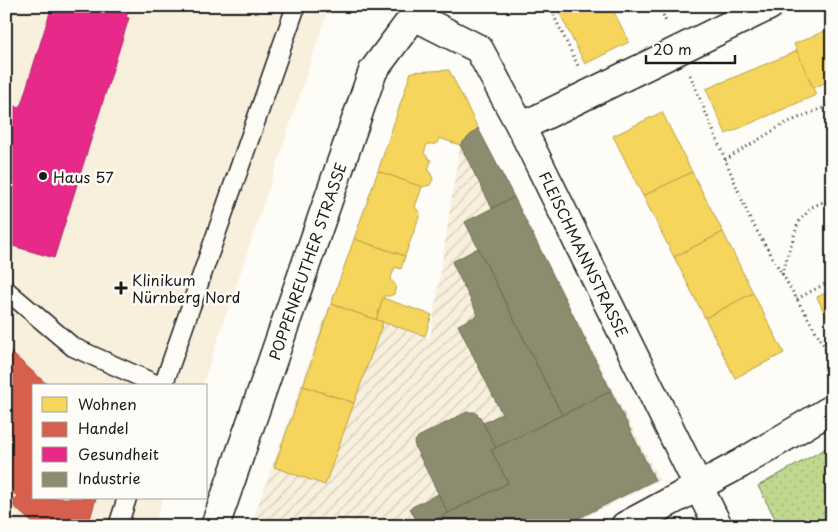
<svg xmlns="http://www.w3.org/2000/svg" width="838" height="532" font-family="'Playpen Sans',sans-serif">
<defs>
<pattern id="industrial-furrows" width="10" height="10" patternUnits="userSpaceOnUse" patternTransform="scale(1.25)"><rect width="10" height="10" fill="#f8efdd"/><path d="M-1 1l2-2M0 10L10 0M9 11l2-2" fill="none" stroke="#d4ccbd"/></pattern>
<pattern id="green-dots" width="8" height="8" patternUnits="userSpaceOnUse" patternTransform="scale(1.25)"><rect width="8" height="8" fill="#bfd88e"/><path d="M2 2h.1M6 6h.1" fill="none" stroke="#a4b97a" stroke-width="1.8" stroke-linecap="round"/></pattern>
</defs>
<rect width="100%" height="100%" fill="#fdfcf7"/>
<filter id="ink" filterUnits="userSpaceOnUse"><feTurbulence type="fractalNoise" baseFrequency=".02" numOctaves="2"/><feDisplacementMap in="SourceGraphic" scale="10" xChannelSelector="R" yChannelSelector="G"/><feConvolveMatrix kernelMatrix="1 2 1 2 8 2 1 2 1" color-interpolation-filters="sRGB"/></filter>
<g filter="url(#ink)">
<polygon fill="#f8efdd" points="6,6 329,6 268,191 202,386 34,386 34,498 163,498 154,526 6,526"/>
<polygon fill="url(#industrial-furrows)" points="478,128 659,480 569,526 420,526 415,517 376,526 251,526 330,304 430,339 460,145"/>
<polygon fill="url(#green-dots)" stroke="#6e7a55" points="832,445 832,526 779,526 758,486"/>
<g fill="#f6d55c" stroke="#b59e49">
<polygon points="556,6 611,6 629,42 585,64"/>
<polygon points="832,28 832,80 813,88 794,44"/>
<polygon points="797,51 816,95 726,134 706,89"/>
<polygon points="449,70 478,128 460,145 439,138 437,144 427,144 424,153 431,161 428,170 431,174 433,179 430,185 422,187 378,171 411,72"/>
<polygon points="662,112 692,172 643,196 613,136"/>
<polygon points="378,171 422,187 415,207 420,213 419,217 405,256 354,239"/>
<polygon points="692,172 723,232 674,257 643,196"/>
<polygon points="723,232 753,293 705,318 674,257"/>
<polygon points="354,239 405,256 401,269 395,267 390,280 393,282 396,286 394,294 390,296 384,296 376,320 331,304"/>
<polygon points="832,290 832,329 817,297"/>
<polygon points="753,293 784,353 735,378 705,318"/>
<polygon points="383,298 432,315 425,336 376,320"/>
<polygon points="331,304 383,322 354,403 303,386"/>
<polygon points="303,386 354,403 325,485 274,467"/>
</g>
<polygon fill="#d6604d" stroke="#9e4c3e" points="6,348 49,386 34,386 34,498 96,498 88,526 36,526 11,504 17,496 6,487"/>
<polygon fill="#e7298a" stroke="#aa2569" points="52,6 130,6 126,17 129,18 54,258 6,244 6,103 20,108"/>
<g fill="#8c8c6e" stroke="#6a6a55">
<polygon points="478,128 514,197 492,208 460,145"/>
<polygon points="514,197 611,391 562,415 465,222"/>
<polygon points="478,248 562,415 496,448 483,423 502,414 458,325 478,315 452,262"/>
<polygon points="611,391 655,480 563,526 423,526 508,483 491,450"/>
<polygon points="467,412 475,412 480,417 496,448 491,450 508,483 448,513 416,449 414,443 418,437"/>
<polygon points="438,494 448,513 423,526 419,526 410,508"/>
</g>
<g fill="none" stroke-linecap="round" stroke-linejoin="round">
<defs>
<g id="lane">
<polyline points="6,290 73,347 160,386"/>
<polyline points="163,386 296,6"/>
<polyline points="118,526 127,498"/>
</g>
<g id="street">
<polyline points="414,16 479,49 521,127 718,526"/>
<polyline points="521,127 769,6"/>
<polyline points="215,526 373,71 414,16 413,6"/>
<polyline points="625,526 740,464 832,409"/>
</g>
</defs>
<use href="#lane" stroke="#1c1c1c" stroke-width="21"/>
<use href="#street" stroke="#1c1c1c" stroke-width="31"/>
<g stroke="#1c1c1c" stroke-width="3" stroke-dasharray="1 4" stroke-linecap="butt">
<polyline points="549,6 579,68"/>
<polyline points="659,6 667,24"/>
<polyline points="690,75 750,219 832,359"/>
<polyline points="725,160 784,124 832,104"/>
<polyline points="782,274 798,223 812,207 832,198"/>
<polyline points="797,299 832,280"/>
</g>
<use href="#lane" stroke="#fdfcf7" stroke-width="18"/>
<use href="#street" stroke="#fdfcf7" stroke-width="28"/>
</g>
</g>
<g fill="#1c1c1c" stroke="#fdfcf7" stroke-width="2">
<circle cx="43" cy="176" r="5"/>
<path d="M118.5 280.5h5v5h5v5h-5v5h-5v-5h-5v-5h5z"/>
</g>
<g text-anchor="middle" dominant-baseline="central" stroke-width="5" stroke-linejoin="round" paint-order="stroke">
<g font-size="15" fill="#1c1c1c" stroke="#fdfcf7" text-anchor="start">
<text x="53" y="176">Haus 57</text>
<text x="132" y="279">Klinikum<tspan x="132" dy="17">Nürnberg Nord</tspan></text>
</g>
<g font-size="15" fill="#1c1c1c" stroke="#fdfcf7">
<text transform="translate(584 254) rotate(64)">FLEISCHMANNSTRASSE</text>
<text transform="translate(307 261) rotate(-71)">POPPENREUTHER STRASSE</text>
</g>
</g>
<rect width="838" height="532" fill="none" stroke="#fdfcf7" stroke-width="25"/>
<rect x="12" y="12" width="813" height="507" fill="none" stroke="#1c1c1c" stroke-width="2" filter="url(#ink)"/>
<rect x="32" y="384" width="175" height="115" fill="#fdfcf7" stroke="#a3a29f"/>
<rect x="42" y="397" width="25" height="15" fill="#f6d55c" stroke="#a3a29f"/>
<text x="78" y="410" font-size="15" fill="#1c1c1c">Wohnen</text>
<rect x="42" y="422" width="25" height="15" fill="#d6604d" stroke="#a3a29f"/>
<text x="78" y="434" font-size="15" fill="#1c1c1c">Handel</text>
<rect x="42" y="447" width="25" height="15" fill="#e7298a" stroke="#a3a29f"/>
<text x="78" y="460" font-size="15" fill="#1c1c1c">Gesundheit</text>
<rect x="42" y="472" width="25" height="15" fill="#8c8c6e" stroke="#a3a29f"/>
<text x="78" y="484" font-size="15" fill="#1c1c1c">Industrie</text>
<path d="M646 55v8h89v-8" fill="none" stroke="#1c1c1c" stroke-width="2.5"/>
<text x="653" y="55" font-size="15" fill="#1c1c1c" stroke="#fdfcf7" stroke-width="4" paint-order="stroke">20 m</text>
</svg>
